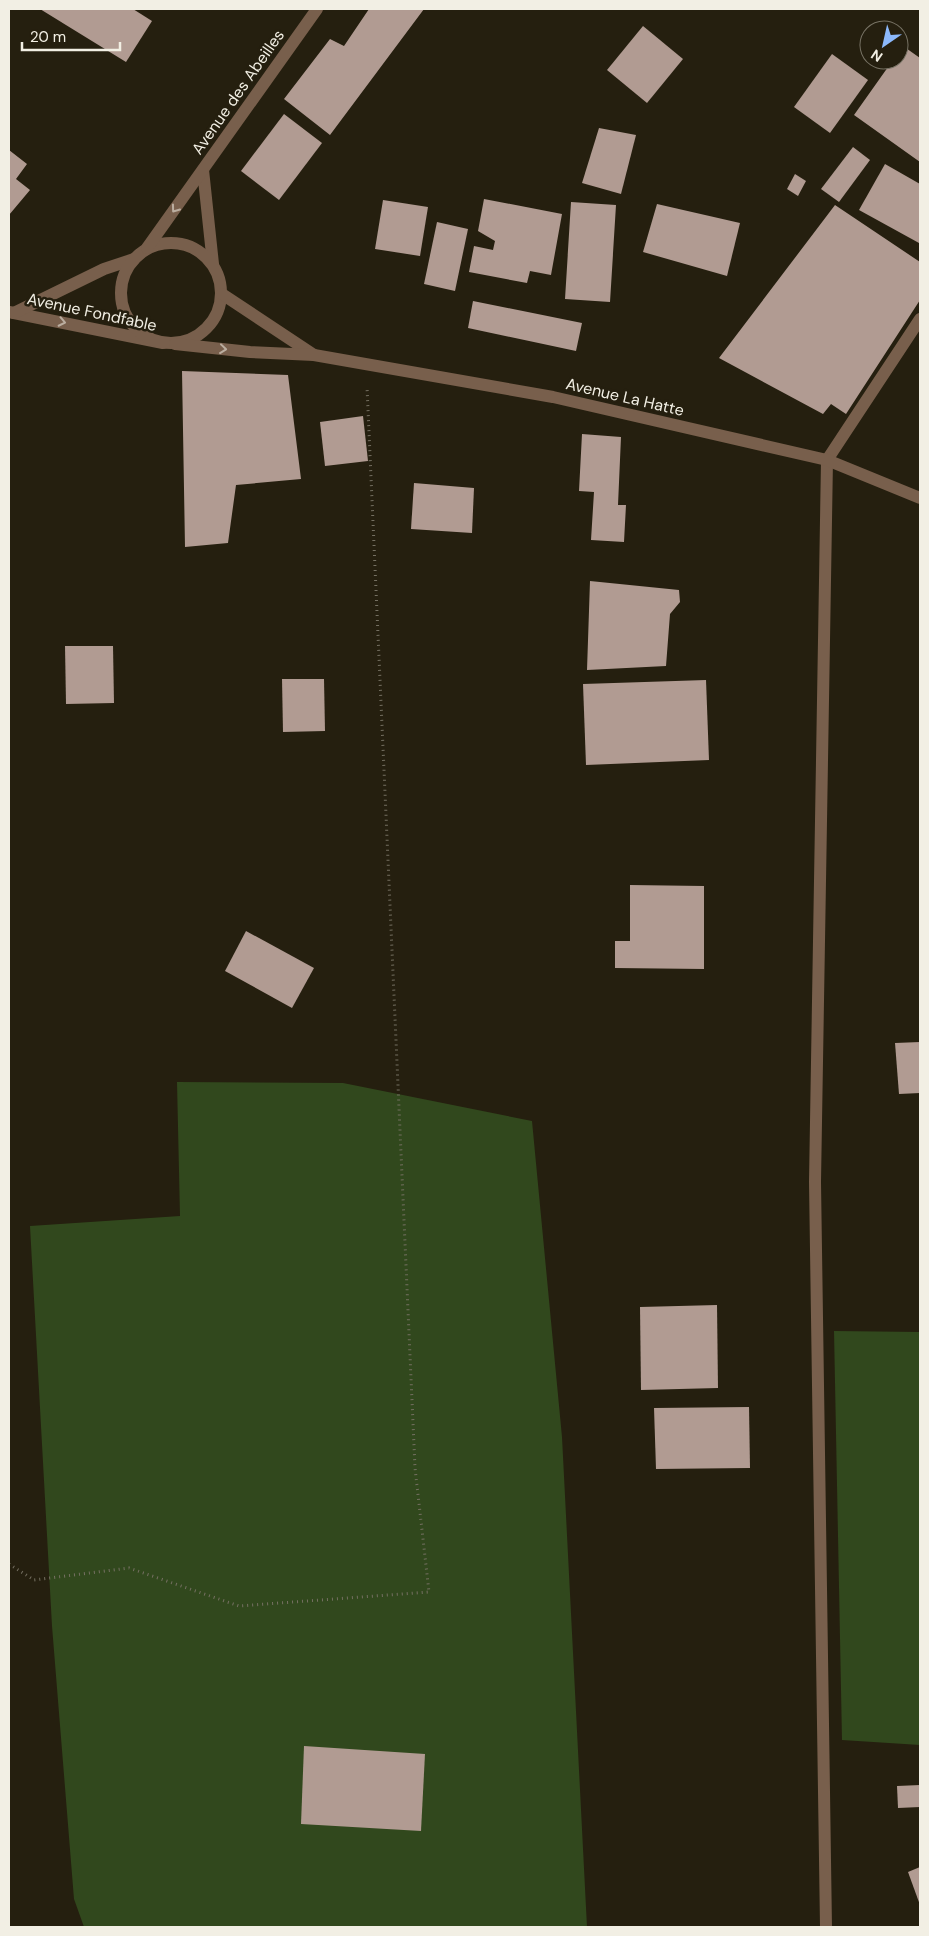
<svg xmlns="http://www.w3.org/2000/svg" width="929" height="1936" font-family="'DM Sans',sans-serif">
<rect width="100%" height="100%" fill="#251f0f"/>
<g fill="#31481d">
<polygon points="177,1082 343,1083 532,1121 562,1437 587,1927 84,1927 74,1899 52,1626 30,1226 180,1216"/>
<polygon points="834,1331 920,1332 920,1745 842,1740"/>
</g>
<g fill="#b19b92">
<polygon points="40,9 133,9 152,21 126,62"/>
<polygon points="369,9 424,9 330,135 284,99 330,39 344,46"/>
<polygon points="643,26 683,59 647,103 607,70"/>
<polygon points="903,46 920,58 920,162 854,115 893,60 899,60 899,52"/>
<polygon points="832,54 868,80 830,133 794,107"/>
<polygon points="284,114 322,143 279,200 241,171"/>
<polygon points="599,128 636,135 621,194 582,183"/>
<polygon points="853,147 870,160 839,202 821,189"/>
<polygon points="9,150 27,164 16,179 30,190 9,215"/>
<polygon points="885,164 920,184 919,243 859,210"/>
<polygon points="795,174 806,181 798,196 787,189"/>
<polygon points="484,199 562,214 551,275 530,271 527,283 469,272 474,246 493,250 495,241 478,231"/>
<polygon points="383,200 428,207 420,256 375,249"/>
<polygon points="571,202 616,205 610,302 565,299"/>
<polygon points="657,204 740,223 727,276 643,252"/>
<polygon points="835,205 920,262 920,300 846,414 831,404 823,414 719,358"/>
<polygon points="437,222 468,229 455,291 424,284"/>
<polygon points="473,301 582,323 576,351 468,328"/>
<polygon points="182,371 288,375 301,479 236,485 228,543 185,547"/>
<polygon points="363,416 368,461 325,466 320,422"/>
<polygon points="582,434 621,437 618,505 626,505 624,542 591,540 594,492 579,491"/>
<polygon points="414,483 474,488 472,533 411,529"/>
<polygon points="590,581 679,590 680,602 670,614 666,666 587,670"/>
<polygon points="65,646 113,646 114,703 66,704"/>
<polygon points="282,679 324,679 325,731 283,732"/>
<polygon points="706,680 709,760 586,765 583,684"/>
<polygon points="630,885 704,886 704,969 615,968 615,941 630,941"/>
<polygon points="246,931 314,968 292,1008 225,971"/>
<polygon points="920,1042 920,1093 899,1094 895,1043"/>
<polygon points="717,1305 718,1388 641,1390 640,1307"/>
<polygon points="749,1407 750,1468 656,1469 654,1408"/>
<polygon points="304,1746 425,1754 421,1831 301,1824"/>
<polygon points="920,1785 920,1807 898,1808 897,1786"/>
<polygon points="920,1867 920,1905 908,1872"/>
</g>
<g fill="none" stroke-linecap="round" stroke-linejoin="round">
<polyline stroke="#757062" stroke-width="3" stroke-dasharray="1 4" stroke-linecap="butt" points="9,1564 34,1580 129,1568 239,1606 429,1592 415,1468 367,387"/>
<g stroke="#785f4c" stroke-width="12">
<polyline points="9,312 163,343"/>
<polyline points="14,313 104,269 134,259"/>
<polyline points="826,1927 815,1182 827,460 920,319"/>
</g>
<g stroke="#785f4c" stroke-width="12">
<polyline points="203,170 213,264"/>
<circle cx="171" cy="293" r="50"/>
<polyline points="147,248 317,9"/>
<polyline points="222,294 314,355"/>
<polyline points="175,344 250,352 314,355 553,397 827,460 920,498"/>
</g>
</g>
<defs><path id="oneway-chevron" d="M-2-3.5L2.5 0L-2 3.5" fill="none" stroke-width="1.6" stroke-linecap="round" stroke-linejoin="round" transform="scale(1.25)"/></defs>
<g stroke="#bbaea0">
<use href="#oneway-chevron" transform="translate(175 209) rotate(126)"/>
<use href="#oneway-chevron" transform="translate(62 322) rotate(12)"/>
<use href="#oneway-chevron" transform="translate(223 349) rotate(6)"/>
</g>
<g text-anchor="middle" dominant-baseline="central" stroke-width="5" stroke-linejoin="round" paint-order="stroke">
<g font-size="16" fill="#f2efe4" stroke="#251f0f">
<text transform="translate(238 92) rotate(-55)">Avenue des Abeilles</text>
<text transform="translate(92 312) rotate(12)">Avenue Fondfable</text>
<text transform="translate(625 397) rotate(13)">Avenue La Hatte</text>
</g>
</g>
<rect width="929" height="1936" fill="none" stroke="#f2efe4" stroke-width="20"/>
<g transform="translate(884 45) rotate(214)"><circle r="24" fill="#251f0f" stroke="#777264"/>
<path d="M0-4L9 19L0 12L-9 19Z" fill="#8cb9fc"/>
<text y="-8" font-size="14" font-weight="bold" text-anchor="middle" fill="#f2efe4">N</text>
</g>
<path d="M22 42v8h98v-8" fill="none" stroke="#f2efe4" stroke-width="2.5"/>
<text x="30" y="42" font-size="15" fill="#f2efe4" stroke="#251f0f" stroke-width="4" paint-order="stroke">20 m</text>
</svg>
